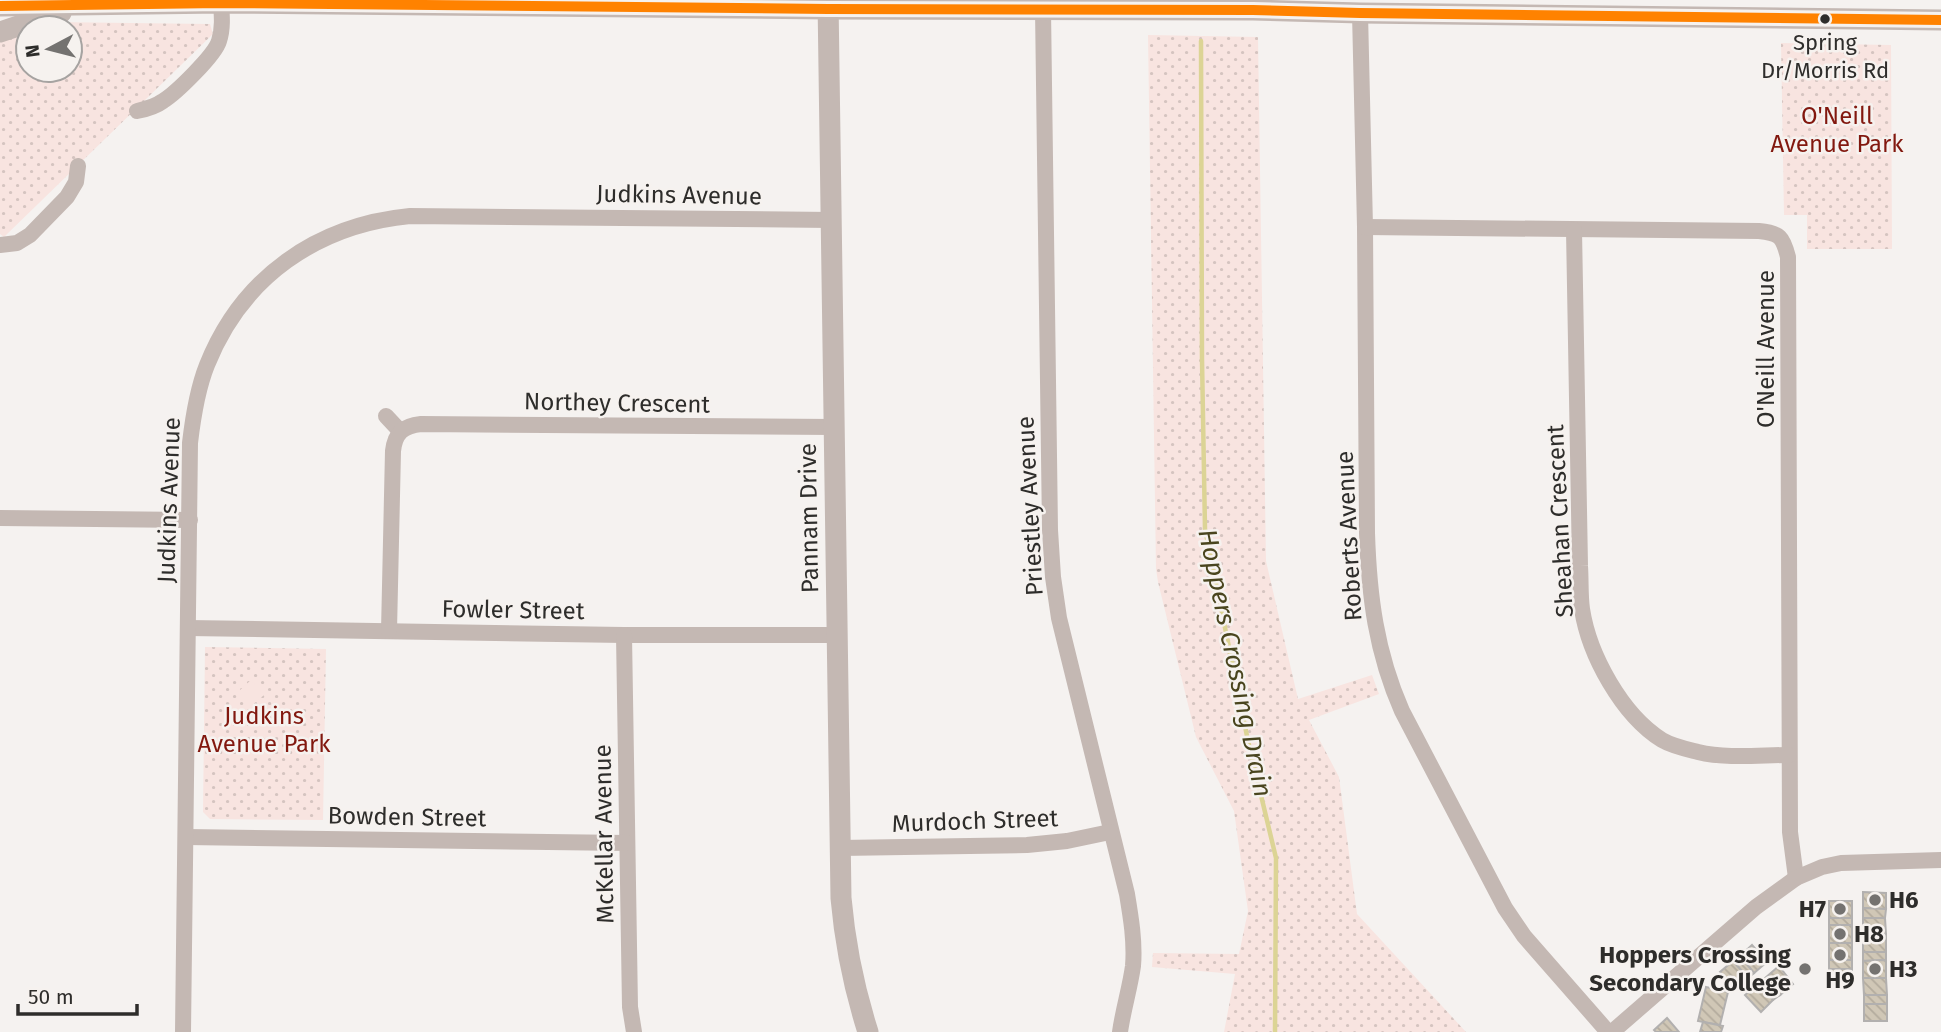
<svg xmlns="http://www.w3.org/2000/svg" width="1941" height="1032" font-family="'Fira Sans',sans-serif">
<defs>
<pattern id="grass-dots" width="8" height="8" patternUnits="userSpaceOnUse" patternTransform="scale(1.75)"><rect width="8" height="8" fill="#f8e4e0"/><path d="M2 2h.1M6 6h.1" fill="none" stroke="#d5c4c0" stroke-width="1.8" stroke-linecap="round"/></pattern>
<pattern id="building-back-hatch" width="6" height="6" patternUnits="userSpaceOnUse" patternTransform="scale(1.75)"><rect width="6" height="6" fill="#d0c7b6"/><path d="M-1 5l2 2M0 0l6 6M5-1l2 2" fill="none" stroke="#b3ab9d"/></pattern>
</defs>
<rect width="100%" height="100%" fill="#f5f2f0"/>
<g fill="url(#grass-dots)">
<polygon points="52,22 210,24 213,34 4,237 0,234 0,40 28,30 28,70 70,70 70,28 35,28"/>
<polygon points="1148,35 1258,37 1266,561 1298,699 1372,675 1379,694 1309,720 1339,777 1357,914 1466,1032 1224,1032 1235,974 1152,967 1153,953 1239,954 1248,911 1234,811 1196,737 1158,582 1156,569"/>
<polygon points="1781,43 1891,45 1892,249 1807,249 1807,215 1784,215"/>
<polygon points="205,647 326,649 323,820 210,819 203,812"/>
</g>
<polygon fill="#f8e4e0" points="251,680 264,695 251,706 239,691"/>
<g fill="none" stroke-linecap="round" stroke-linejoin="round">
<polyline stroke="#dcd495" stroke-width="4.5" points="1201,41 1202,359 1205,529 1248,741 1276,858 1275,1032"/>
</g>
<g fill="url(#building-back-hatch)" stroke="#b2b0af" stroke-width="2">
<polygon points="1863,892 1886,893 1886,909 1863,908"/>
<rect x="1829" y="901" width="23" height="17"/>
<polygon points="1863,908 1886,909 1885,918 1863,918"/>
<rect x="1829" y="918" width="23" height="7"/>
<polygon points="1863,918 1885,918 1886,934 1863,935"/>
<rect x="1829" y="925" width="23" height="18"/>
<polygon points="1886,934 1886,952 1863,952 1863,935"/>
<rect x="1829" y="943" width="23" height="17"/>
<polygon points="1752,945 1767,962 1754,973 1740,956"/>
<polygon points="1863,952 1886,952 1886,960 1863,961"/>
<polygon points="1740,956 1754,973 1748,978 1733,961"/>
<rect x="1829" y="960" width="23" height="9"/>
<polygon points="1886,960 1886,978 1863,978 1863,961"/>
<polygon points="1733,961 1748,978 1734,990 1720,972"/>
<polygon points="1779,966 1793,984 1780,995 1765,978"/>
<rect x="1829" y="969" width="23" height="17"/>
<polygon points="1765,978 1780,995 1773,1000 1758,983"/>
<polygon points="1863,978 1886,978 1887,995 1864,995"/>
<polygon points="1758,983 1773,1000 1761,1012 1745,995"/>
<polygon points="1706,987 1728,992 1720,1025 1698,1021"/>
<rect x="1864" y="995" width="23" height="9"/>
<rect x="1864" y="1004" width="23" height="17"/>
<polygon points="1667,1018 1679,1032 1656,1032 1654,1030"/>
<polygon points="1703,1022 1723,1026 1721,1032 1700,1032"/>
</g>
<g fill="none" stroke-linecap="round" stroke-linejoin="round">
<g stroke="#c4b8b3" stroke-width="16">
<path d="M1043 9 1050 530 1053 577 1059 618 1127 894C1131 918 1135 942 1133 966 1130 988 1123 1010 1120 1032"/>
<path d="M1360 13 1365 227 1367 533C1369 596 1376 652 1402 711L1505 908 1524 936 1608 1032"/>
<path d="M137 111C147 109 155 107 163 101 176 93 215 55 219 41 223 29 222 16 221 3"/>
<path d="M1365 227 1759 231C1780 233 1783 237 1788 257L1790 832 1796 878"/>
<path d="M1574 230 1580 566C1581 580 1580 595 1582 609 1589 655 1622 715 1662 740 1672 746 1686 749 1698 752 1727 759 1760 755 1789 755"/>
<polyline points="0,245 17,243 30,235 67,197 76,182 78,166"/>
<polyline points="386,416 400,431"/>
<polyline points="0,518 190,520"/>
<polyline points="188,628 624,635 837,635"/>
<path d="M389 631 393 451C395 433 403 426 421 424L834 427"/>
<polyline points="624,635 630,1007 634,1032"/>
<polyline points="186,837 627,843"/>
<polyline points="840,848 1027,845 1067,841 1110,832"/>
<path d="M183 1032 190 443C193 417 197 390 207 365 242 277 317 225 410 216L832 220"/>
<polyline points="1612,1032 1756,907 1796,878 1822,867 1841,863 1941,860"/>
</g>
<g stroke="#c4b8b3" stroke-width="21">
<path d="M828 0 841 898C845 944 854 988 868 1032"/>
<polyline points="0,6 221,3 828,9 1253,10 1360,13 1941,20"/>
<polyline points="0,32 48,16 61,13"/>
</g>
<defs>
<polyline id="bus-1" points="0,6 221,3 828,9 1253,10 1360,13 1941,20"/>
</defs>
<use href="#bus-1" stroke="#f6f2ef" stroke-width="16"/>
<use href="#bus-1" stroke="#ff8200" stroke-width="10"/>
</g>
<circle fill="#2e2d2b" stroke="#f6f2ef" stroke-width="2.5" cx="1825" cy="19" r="6"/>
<g fill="#747270" stroke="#f6f2ef" stroke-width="2.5">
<circle cx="1875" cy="900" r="7"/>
<circle cx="1840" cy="909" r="7"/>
<circle cx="1840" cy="934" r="7"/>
<circle cx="1840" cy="955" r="7"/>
<circle cx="1805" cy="969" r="7"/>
<circle cx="1875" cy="969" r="7"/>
</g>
<g text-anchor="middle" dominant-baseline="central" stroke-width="5" stroke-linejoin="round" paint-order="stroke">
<g font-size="22" fill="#2e2d2b" stroke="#f6f2ef">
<text x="1825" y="42">Spring<tspan x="1825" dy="28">Dr/Morris Rd</tspan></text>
</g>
<g font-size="24" fill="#82180f" stroke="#f6f2ef">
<text x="1837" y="116">O'Neill<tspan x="1837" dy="28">Avenue Park</tspan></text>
<text x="264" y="716">Judkins<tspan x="264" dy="28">Avenue Park</tspan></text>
</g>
<g font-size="24" fill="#2e2d2b" stroke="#f6f2ef">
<text transform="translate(679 195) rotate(1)">Judkins Avenue</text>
<text transform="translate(1766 349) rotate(-90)">O'Neill Avenue</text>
<text transform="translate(617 403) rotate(1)">Northey Crescent</text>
<text transform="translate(169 500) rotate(-88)">Judkins Avenue</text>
<text transform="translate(1030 506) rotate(-93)">Priestley Avenue</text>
<text transform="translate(809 518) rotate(-91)">Pannam Drive</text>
<text transform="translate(1560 521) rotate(-93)">Sheahan Crescent</text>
<text transform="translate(1349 536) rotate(-93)">Roberts Avenue</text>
<text transform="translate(513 610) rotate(1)">Fowler Street</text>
<text transform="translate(407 817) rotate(1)">Bowden Street</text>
<text transform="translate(975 821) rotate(-2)">Murdoch Street</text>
<text transform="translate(604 834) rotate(-91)">McKellar Avenue</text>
</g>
<g font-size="24" font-weight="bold" fill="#2e2d2b" stroke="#f6f2ef" text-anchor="start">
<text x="1889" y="900">H6</text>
<text x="1826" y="909" text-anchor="end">H7</text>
<text x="1854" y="934">H8</text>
<text x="1791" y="955" text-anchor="end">Hoppers Crossing<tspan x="1791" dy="28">Secondary College</tspan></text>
<text x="1889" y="969">H3</text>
<text x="1840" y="980" text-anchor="middle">H9</text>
</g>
<g font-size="26" font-style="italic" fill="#49451e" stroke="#f6f2ef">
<text transform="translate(1235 663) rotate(78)">Hoppers Crossing Drain</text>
</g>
</g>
<g transform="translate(49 49) rotate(263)"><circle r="33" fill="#f6f2ef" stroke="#a6a3a1" stroke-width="2"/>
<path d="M0-5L12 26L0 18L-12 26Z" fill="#747270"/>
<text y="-10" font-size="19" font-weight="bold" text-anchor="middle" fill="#2e2d2b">N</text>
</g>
<path d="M18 1004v10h119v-10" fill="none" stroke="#2e2d2b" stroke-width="3.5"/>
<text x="28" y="1004" font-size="21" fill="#2e2d2b" stroke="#f6f2ef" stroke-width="5" paint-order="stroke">50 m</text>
</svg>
